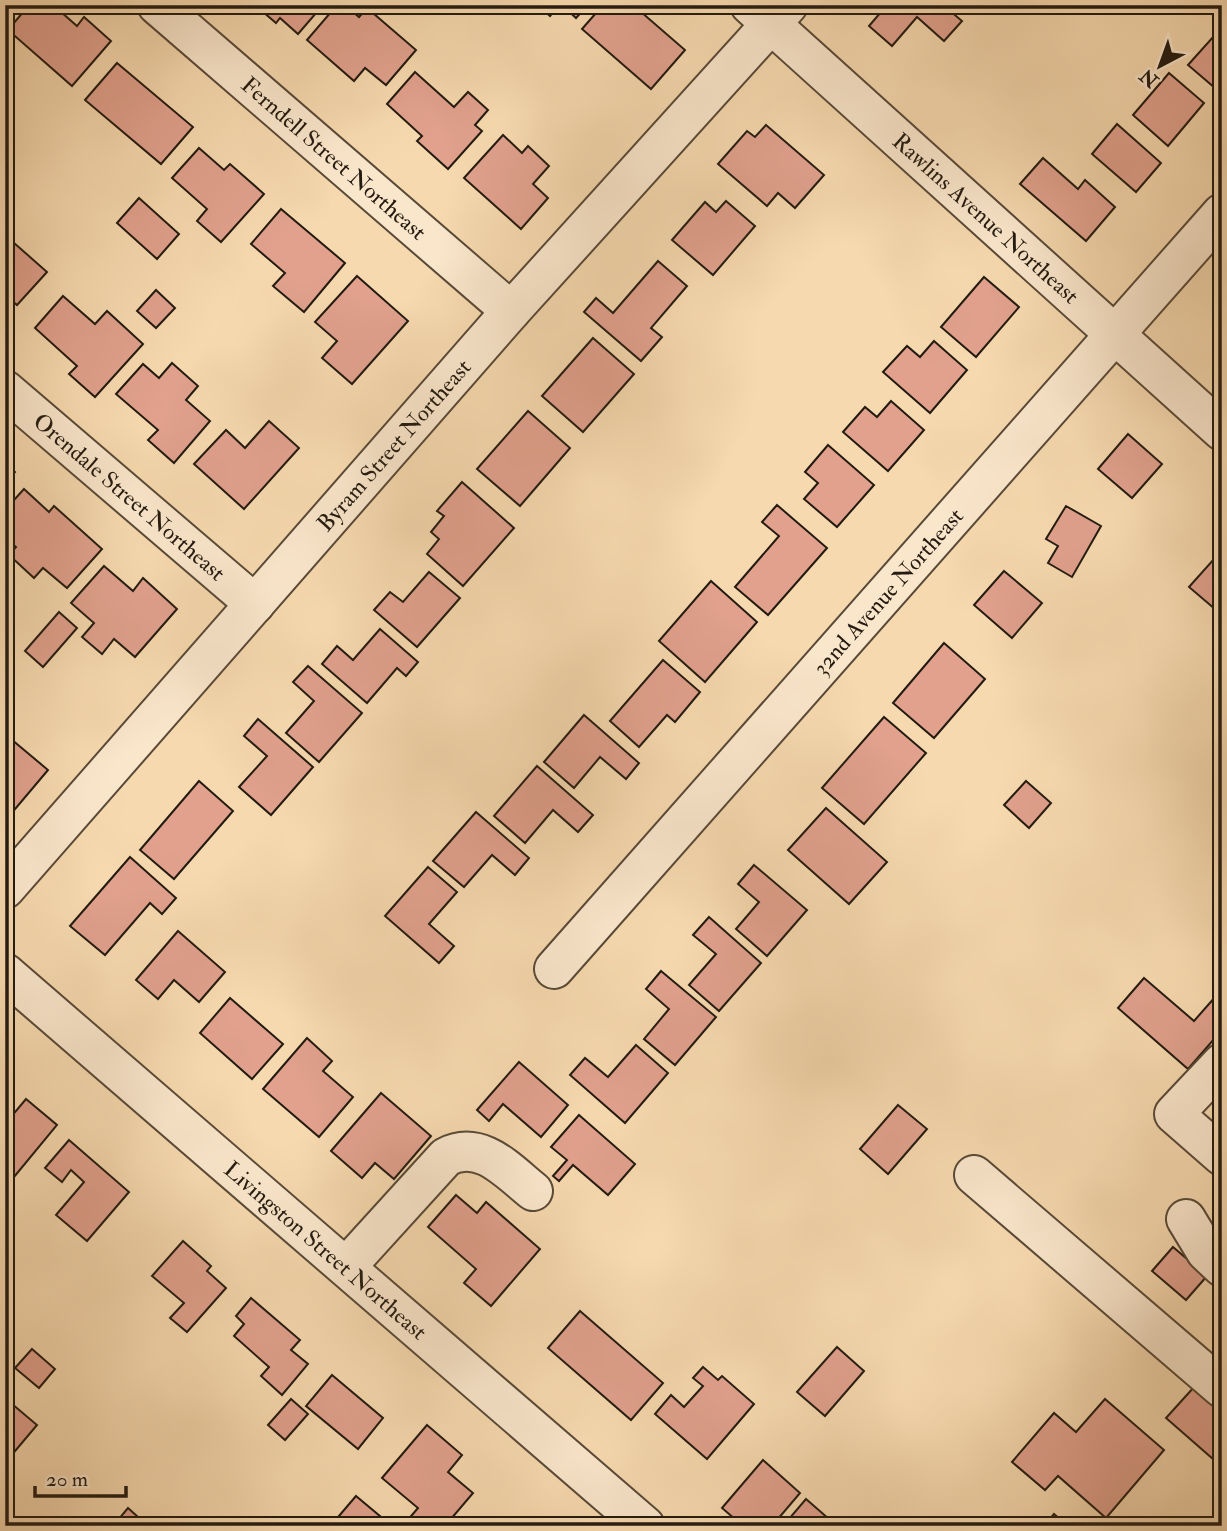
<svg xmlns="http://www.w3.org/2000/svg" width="1227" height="1531" font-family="'IM FELL Double Pica',serif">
<rect width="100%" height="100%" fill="#f7d9af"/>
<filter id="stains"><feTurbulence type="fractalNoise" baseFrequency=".00286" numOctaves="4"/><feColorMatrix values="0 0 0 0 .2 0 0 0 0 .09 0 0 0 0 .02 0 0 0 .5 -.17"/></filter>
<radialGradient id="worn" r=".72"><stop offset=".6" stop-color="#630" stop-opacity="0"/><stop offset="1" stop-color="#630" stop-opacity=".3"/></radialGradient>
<g fill="#e1a18d" stroke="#231b11" stroke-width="2">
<polygon points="29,5 53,5 77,26 84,17 111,41 72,86 8,30"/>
<polygon points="255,5 323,5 298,34 280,18 276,23"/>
<polygon points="337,5 345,5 359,17 367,8 416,50 386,85 365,68 354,81 307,40"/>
<polygon points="538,5 559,5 550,16"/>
<polygon points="562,5 588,5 576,18"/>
<polygon points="603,5 633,5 685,50 651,89 582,29"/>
<polygon points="887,5 943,5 962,21 944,41 917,17 892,46 869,26"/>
<polygon points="1222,27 1222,94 1188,65"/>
<polygon points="117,63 193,127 161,164 85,100"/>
<polygon points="415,72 454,107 468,92 488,110 475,125 482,131 448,169 417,141 422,136 387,104"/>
<polygon points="1169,73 1204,103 1168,146 1133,115"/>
<polygon points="1117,124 1161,163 1136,192 1092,154"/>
<polygon points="766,125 824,175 795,208 778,193 767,206 718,164 747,131 755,137"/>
<polygon points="503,135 522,153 528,146 549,166 533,184 548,198 521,229 464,178"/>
<polygon points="199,148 224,170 230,164 264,194 221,242 197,221 207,209 172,178"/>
<polygon points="1043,158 1078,189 1085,180 1115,207 1086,241 1020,184"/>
<polygon points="139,198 179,234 157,259 117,223"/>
<polygon points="726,201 755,226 713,275 672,240 705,202 716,212"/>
<polygon points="281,209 345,263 304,312 273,286 285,273 251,244"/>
<polygon points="5,235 47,272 17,305 5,295"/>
<polygon points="658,261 687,286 651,328 662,337 641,361 584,312 596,298 613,313"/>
<polygon points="357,276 408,321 352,384 322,358 337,341 315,322"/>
<polygon points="984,277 1019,307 976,357 941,327"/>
<polygon points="156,290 175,308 156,328 137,311"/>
<polygon points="63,296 95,324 107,311 143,344 95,397 69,374 77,366 35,328"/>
<polygon points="593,338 634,374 583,432 542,396"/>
<polygon points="934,341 967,370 930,413 883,372 907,346 920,357"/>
<polygon points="172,363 198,386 186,400 210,421 174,463 148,440 158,430 116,394 143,364 159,378"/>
<polygon points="891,401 924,430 888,471 843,432 865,407 877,417"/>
<polygon points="528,411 570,448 520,506 477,469"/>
<polygon points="269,421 299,448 244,509 194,464 226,430 245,448"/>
<polygon points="1128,434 1162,464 1132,498 1098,469"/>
<polygon points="828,445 874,485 837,527 804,499 818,483 805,472"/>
<polygon points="5,463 15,472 5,483"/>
<polygon points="462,482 514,528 463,586 427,554 439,539 431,532 444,516 437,511"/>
<polygon points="24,489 49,512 54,506 102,549 67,588 43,568 34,578 9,555 16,547 5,537 5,510"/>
<polygon points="777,505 827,548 768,615 735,587 779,536 762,522"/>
<polygon points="1066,506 1101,526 1072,577 1048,563 1058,546 1046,539"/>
<polygon points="1222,550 1222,615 1189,587"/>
<polygon points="104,566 133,591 143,578 177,609 135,657 114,639 102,654 82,637 94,623 71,603"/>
<polygon points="1004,571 1042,603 1012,638 974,605"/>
<polygon points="429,572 460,598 417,647 374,610 390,592 403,602"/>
<polygon points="711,581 757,622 705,682 659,641"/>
<polygon points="59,612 77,628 43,667 25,651"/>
<polygon points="380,629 418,662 406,676 397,668 367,703 322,664 337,646 353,660"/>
<polygon points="944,643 985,679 934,738 893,703"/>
<polygon points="663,660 700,692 675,722 667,715 639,747 610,721"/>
<polygon points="308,666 362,713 319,762 286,733 314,701 293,682"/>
<polygon points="584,715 639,763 626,779 600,757 574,788 544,762"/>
<polygon points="884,717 926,753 864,824 822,788"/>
<polygon points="258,719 313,767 271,815 239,787 267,756 244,736"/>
<polygon points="5,734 48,770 5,821"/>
<polygon points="537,766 593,815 578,832 553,810 525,843 494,816"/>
<polygon points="199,781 233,811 174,879 140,850"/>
<polygon points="1026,781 1051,803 1029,828 1004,805"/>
<polygon points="826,808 887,862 849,904 788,850"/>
<polygon points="476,812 529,858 515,875 492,855 464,887 433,861"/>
<polygon points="130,857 176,898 162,914 150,903 105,955 70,926"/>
<polygon points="754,865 807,910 767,956 736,929 759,902 738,884"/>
<polygon points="428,867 457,892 429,924 454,946 439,963 385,916"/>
<polygon points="709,917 761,963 719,1011 689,985 716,954 693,935"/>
<polygon points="178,931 225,972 199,1002 174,980 158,999 136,980"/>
<polygon points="661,971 716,1017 675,1065 644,1039 669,1009 646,989"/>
<polygon points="1144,978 1194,1021 1216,996 1222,1001 1222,1030 1188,1069 1118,1008"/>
<polygon points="230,998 283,1044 252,1079 200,1033"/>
<polygon points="307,1038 332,1061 323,1071 353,1097 319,1137 263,1089"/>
<polygon points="636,1045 668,1073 625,1123 570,1075 585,1058 608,1077"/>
<polygon points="519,1062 568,1105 541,1137 503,1104 489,1121 477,1110"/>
<polygon points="5,1079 13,1087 5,1095"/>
<polygon points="381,1093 431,1136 394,1179 375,1163 362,1178 331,1151"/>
<polygon points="26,1099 57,1125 14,1177 5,1169 5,1124"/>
<polygon points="898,1105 927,1129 888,1174 860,1149"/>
<polygon points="579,1115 635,1164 608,1195 573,1165 559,1181 553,1176 567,1160 551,1147"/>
<polygon points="69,1140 129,1192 87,1241 56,1215 84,1182 71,1170 62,1182 45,1168"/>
<polygon points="456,1195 477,1213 486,1202 540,1249 491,1306 464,1283 476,1269 428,1227"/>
<polygon points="183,1241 211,1266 207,1271 226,1288 187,1332 170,1318 184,1303 152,1276"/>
<polygon points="1173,1247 1207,1276 1186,1300 1152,1271"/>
<polygon points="251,1298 300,1340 291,1350 308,1364 282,1395 261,1376 269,1367 234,1336 244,1324 236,1316"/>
<polygon points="580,1311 663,1383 631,1420 548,1348"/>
<polygon points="837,1347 864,1371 825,1416 797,1392"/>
<polygon points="32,1349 55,1369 39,1388 15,1368"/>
<polygon points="703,1367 718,1380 722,1376 754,1404 707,1459 655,1414 671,1395 684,1407 703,1386 693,1378"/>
<polygon points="332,1375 383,1418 358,1449 306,1406"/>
<polygon points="1195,1386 1222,1409 1221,1466 1166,1418"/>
<polygon points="5,1398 37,1425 5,1463"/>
<polygon points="291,1399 308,1414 285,1440 268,1425"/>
<polygon points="1105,1399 1164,1450 1106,1518 1058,1476 1045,1490 1012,1462 1054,1413 1076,1432"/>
<polygon points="427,1425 462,1455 448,1472 473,1493 445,1526 431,1518 424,1526 410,1526 406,1522 418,1508 382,1478"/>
<polygon points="763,1460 800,1493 772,1526 743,1526 722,1508"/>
<polygon points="356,1496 381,1517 374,1526 336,1526 333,1523"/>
<polygon points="806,1499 837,1526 783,1526"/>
<polygon points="128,1508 148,1526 113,1526"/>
<polygon points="1054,1514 1068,1526 1044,1526"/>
</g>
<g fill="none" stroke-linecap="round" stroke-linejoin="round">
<defs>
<g id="minor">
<path id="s1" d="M157 5 511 311"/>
<path id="s2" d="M750 5 1222 431"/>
<path id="s3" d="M5 390 255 604"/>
<path id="s4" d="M5 889 511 311 788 5"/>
<path id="s5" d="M554 969 1222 213"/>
<path id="s6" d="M5 973 645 1526"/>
<polyline points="1222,1063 1174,1114 1222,1156"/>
<polyline points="974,1175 1222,1388"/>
<polyline points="1186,1219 1206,1252 1222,1267"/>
<path d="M346 1267 446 1157C480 1139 507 1170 533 1191"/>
</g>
</defs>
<use href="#minor" stroke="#584a38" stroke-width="42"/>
<use href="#minor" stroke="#fae6cb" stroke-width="38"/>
</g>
<g text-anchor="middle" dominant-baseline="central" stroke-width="5" stroke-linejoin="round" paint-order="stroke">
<g font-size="23" fill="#231b11" stroke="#fae6cb">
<text stroke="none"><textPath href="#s1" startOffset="234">Ferndell Street Northeast</textPath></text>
<text stroke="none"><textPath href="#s2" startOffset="318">Rawlins Avenue Northeast</textPath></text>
<text stroke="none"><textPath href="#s4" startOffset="590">Byram Street Northeast</textPath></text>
<text stroke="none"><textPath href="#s3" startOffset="164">Orendale Street Northeast</textPath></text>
<text stroke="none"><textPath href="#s5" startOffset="504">32nd Avenue Northeast</textPath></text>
<text stroke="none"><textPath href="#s6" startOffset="424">Livingston Street Northeast</textPath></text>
</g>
</g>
<rect width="1227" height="1531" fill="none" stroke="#f7d9af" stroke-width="28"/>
<rect x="7" y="7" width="1213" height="1517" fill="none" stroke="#231b11" stroke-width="3.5"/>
<rect x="14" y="14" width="1199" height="1503" fill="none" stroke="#231b11" stroke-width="2"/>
<g transform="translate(1160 66) rotate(221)" stroke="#fae6cb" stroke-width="5" paint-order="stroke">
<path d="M0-5L12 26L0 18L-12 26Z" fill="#231b11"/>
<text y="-10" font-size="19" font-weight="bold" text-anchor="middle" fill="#231b11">N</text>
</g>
<path d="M35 1486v10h91v-10" fill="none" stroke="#231b11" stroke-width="3.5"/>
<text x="46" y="1486" font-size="21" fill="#231b11" stroke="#fae6cb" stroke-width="5" paint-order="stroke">20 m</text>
<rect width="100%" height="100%" filter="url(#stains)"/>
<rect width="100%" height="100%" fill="url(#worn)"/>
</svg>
